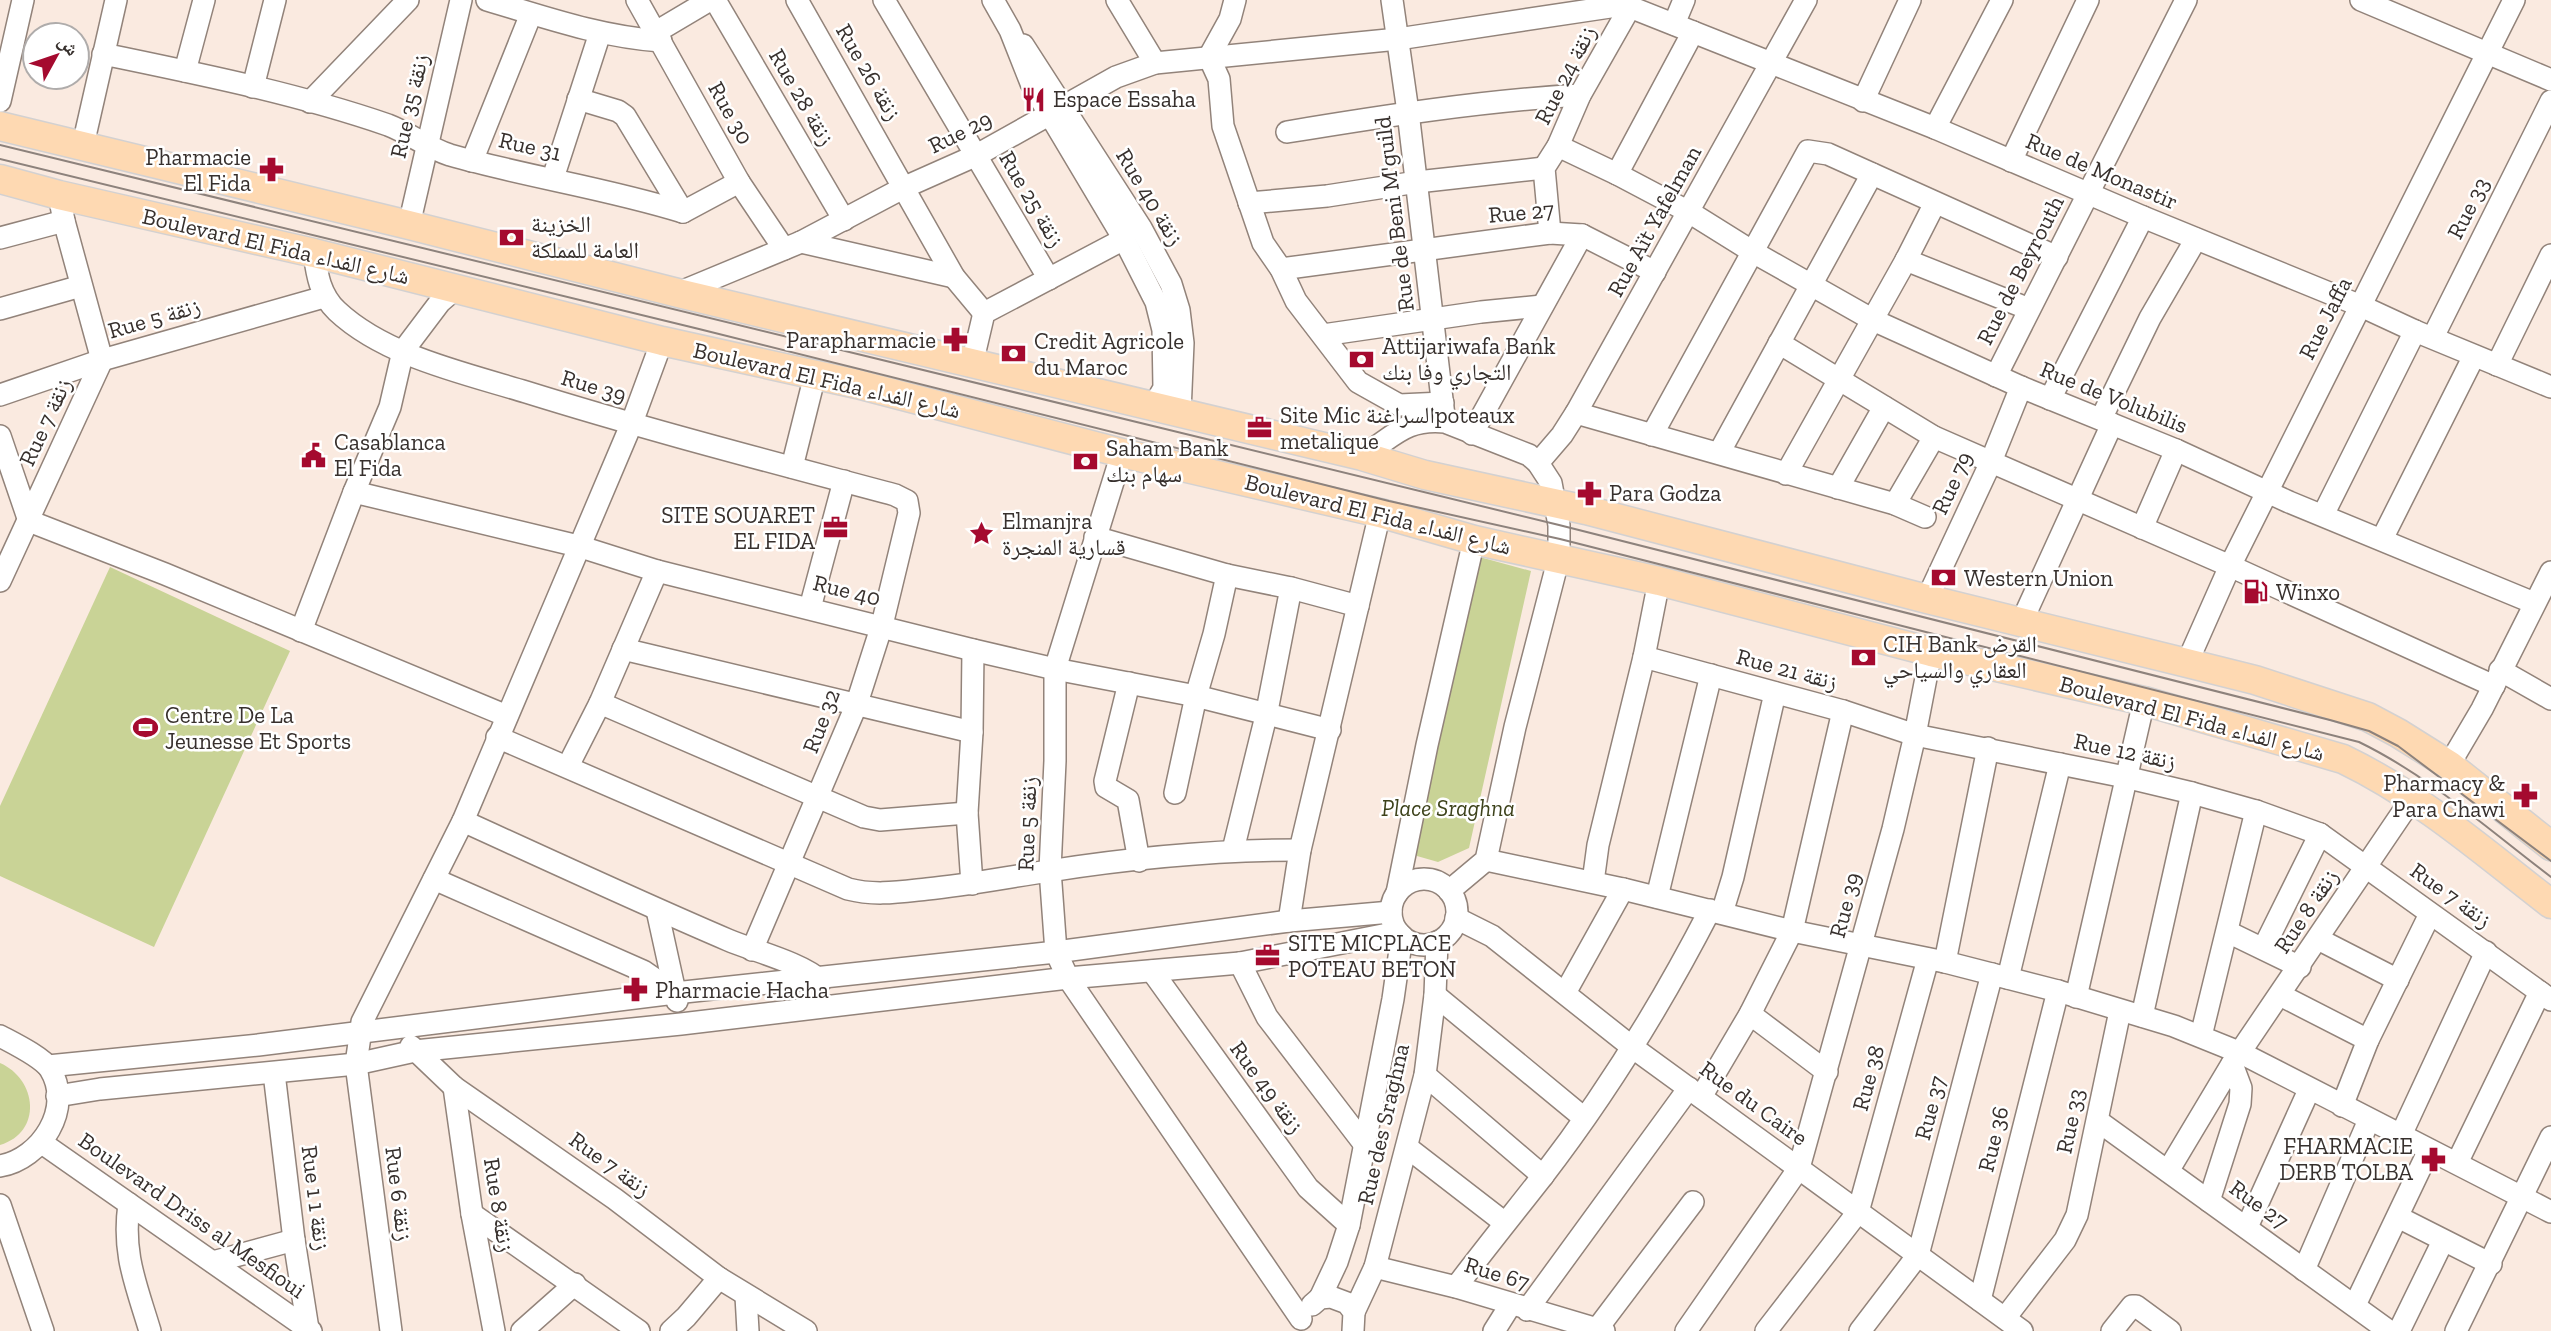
<svg xmlns="http://www.w3.org/2000/svg" width="2551" height="1331" font-family="'Zilla Slab','Noto Naskh Arabic',serif">
<rect width="100%" height="100%" fill="#faeae0"/>
<g fill="#c9d396">
<polygon points="1476,556 1531,571 1469,848 1438,862 1417,856 1412,841"/>
<polygon points="110,567 290,651 154,947 0,876 0,806"/>
<path d="M0 1063C37 1079 43 1132 0 1145Z"/>
</g>
<g fill="none" stroke-linecap="round" stroke-linejoin="round">
<defs>
<g id="minor">
<path d="M487 0C544 17 601 37 661 41"/>
<polyline points="637,0 739,182 784,249"/>
<polyline points="715,0 844,220"/>
<polyline points="797,0 954,277 984,313"/>
<polyline points="884,0 1049,279"/>
<polyline points="993,0 1010,30 1031,83 1124,239 1156,302 1163,330 1164,388 1153,407"/>
<polyline points="1117,0 1155,63"/>
<polyline points="1392,0 1408,112 1444,416"/>
<polyline points="2361,0 2551,80"/>
<polyline points="1674,24 1684,0"/>
<polyline points="656,32 710,0"/>
<polyline points="1023,45 1141,228 1171,284 1179,310 1183,343 1180,412"/>
<path d="M103 54C199 74 295 93 388 125 409 133 428 148 450 155 527 177 606 188 683 212L739 182"/>
<polyline points="1209,57 1219,79 1223,126 1263,243 1281,269 1296,301 1358,382 1399,405 1443,403"/>
<polyline points="1209,57 1230,19 1235,0"/>
<polyline points="185,71 204,0"/>
<polyline points="253,87 275,0"/>
<polyline points="578,99 618,111 625,116 683,212"/>
<polyline points="0,101 23,0"/>
<polyline points="1863,101 1910,0"/>
<polyline points="310,102 408,0"/>
<polyline points="1935,128 2002,0"/>
<path d="M1287 132C1384 116 1481 101 1580 95"/>
<polyline points="83,145 116,0"/>
<polyline points="1558,146 1617,174 1689,212 1753,252 1873,320 2021,387 2176,450 2289,502 2534,603"/>
<polyline points="472,161 531,14"/>
<polyline points="2011,161 2088,0"/>
<polyline points="1617,174 1693,32"/>
<polyline points="553,178 600,33"/>
<polyline points="1249,203 1327,196 1417,182 1544,168"/>
<polyline points="409,225 461,0"/>
<polyline points="1550,233 1544,168 1558,146 1580,95 1630,7"/>
<polyline points="0,238 64,221"/>
<polyline points="801,242 954,277"/>
<path d="M314 253C317 275 320 295 337 311 385 356 464 373 526 392 648 430 772 462 895 495L907 501 909 513 882 625 856 706 752 950"/>
<polyline points="1906,260 2029,309"/>
<polyline points="1281,269 1550,233 1582,235 1655,272"/>
<polyline points="678,293 801,242 905,187 977,155 1116,77 1155,63 1398,39 1610,7 1630,7 1935,128 2143,217 2361,306 2415,331 2551,387"/>
<polyline points="0,309 81,286"/>
<polyline points="1323,335 1481,312 1542,306"/>
<polyline points="2433,337 2551,101"/>
<polyline points="1779,343 1934,437 2230,566 2494,686"/>
<polyline points="972,364 984,313 1124,239"/>
<polyline points="2497,365 2551,255"/>
<polyline points="1996,376 2186,0"/>
<polyline points="0,395 102,360 324,297"/>
<polyline points="2050,399 2143,217"/>
<polyline points="1576,413 1895,504 1925,517"/>
<polyline points="2101,419 2150,318 2196,239"/>
<polyline points="1472,434 1582,235"/>
<polyline points="1652,435 1808,151 1828,154 2057,257"/>
<polyline points="0,436 29,521 165,574 507,716"/>
<polyline points="1122,453 1055,669 1055,761 1050,870 1056,952 1068,978 1301,1319"/>
<polyline points="1719,453 1872,174"/>
<path d="M1362 456C1393 438 1404 418 1445 422L1529 455 1538 463 1551 483 1559 525V557L1515 727 1486 860 1449 891"/>
<polyline points="1538,463 1562,435 1576,413 1806,0"/>
<polyline points="792,467 815,375"/>
<polyline points="1786,474 1906,260 1935,203"/>
<polyline points="1838,488 1884,407"/>
<polyline points="354,492 578,546 657,571 973,650 1055,669 1196,696 1330,730"/>
<polyline points="1895,504 1934,437"/>
<polyline points="2323,515 2415,331"/>
<polyline points="2142,528 2176,450"/>
<polyline points="1095,537 1227,575 1291,588 1358,606"/>
<polyline points="2382,539 2474,356"/>
<polyline points="0,581 102,360 64,221 59,195"/>
<polyline points="1927,599 1990,464 2021,387"/>
<polyline points="810,608 844,481"/>
<polyline points="2022,621 2112,424"/>
<polyline points="301,631 354,492 390,407 403,351 440,302 456,288"/>
<polyline points="623,649 972,732"/>
<polyline points="1644,657 1843,711 1915,735 2125,777 2192,793 2256,811 2320,834 2551,1000"/>
<polyline points="2187,663 2230,566 2514,0"/>
<polyline points="2500,670 2551,699"/>
<polyline points="1129,683 1105,781 1106,787 1128,800 1139,861"/>
<polyline points="600,703 864,817 880,820 967,813"/>
<path d="M497 737 848 889C875 896 899 892 927 889 968 885 1008 877 1049 871 1132 858 1217 850 1300 850"/>
<polyline points="2449,765 2482,709 2551,572"/>
<polyline points="568,766 600,703 657,571"/>
<polyline points="1175,793 1196,696 1214,634 1227,575"/>
<path d="M463 821C551 861 639 902 728 940 754 951 802 963 821 981"/>
<polyline points="1233,850 1266,716 1291,588"/>
<polyline points="1486,860 1623,889 1792,931 1945,962 2058,991 2174,1026 2241,1053 2551,1212"/>
<polyline points="434,879 643,971 675,993"/>
<circle cx="1424" cy="912" r="33"/>
<polyline points="1593,882 1598,845 1644,657 1659,581"/>
<polyline points="972,884 967,813 972,732 973,650"/>
<polyline points="1397,893 1427,745 1474,540"/>
<polyline points="1657,897 1711,675"/>
<polyline points="657,910 677,1001"/>
<polyline points="1722,913 1733,877 1775,693"/>
<polyline points="1456,918 1492,936 1632,1047 2022,1331"/>
<polyline points="1289,921 1300,850 1380,513"/>
<polyline points="2228,932 2300,967"/>
<polyline points="2318,939 2398,980"/>
<polyline points="2264,947 2320,834"/>
<polyline points="1945,962 1988,748"/>
<polyline points="1240,963 1267,1017 1365,1145"/>
<polyline points="1152,971 1308,1188 1349,1225"/>
<polyline points="2008,978 2060,764"/>
<polyline points="1565,993 1623,889"/>
<polyline points="1435,995 1584,1118"/>
<polyline points="2280,995 2368,1040"/>
<polyline points="2076,997 2144,701"/>
<polyline points="1750,1014 1827,1072"/>
<polyline points="2142,1016 2192,793"/>
<path d="M0 1036C13 1043 42 1057 50 1069 74 1108 41 1159 0 1166"/>
<polyline points="2201,1036 2256,811"/>
<polyline points="411,1046 454,1087 615,1199 719,1278 806,1331"/>
<polyline points="48,1066 258,1045 675,993 1056,952 1289,921 1391,912"/>
<polyline points="274,1073 294,1240 308,1329"/>
<polyline points="1425,1075 1543,1176"/>
<polyline points="454,1087 472,1214 494,1331"/>
<polyline points="57,1096 100,1089 356,1064 415,1051 681,1024 1068,978 1240,963 1398,932"/>
<polyline points="1701,1097 1750,1014 1792,931 1843,711"/>
<polyline points="2342,1106 2368,1040 2430,914"/>
<polyline points="2098,1121 2389,1331"/>
<polyline points="2401,1135 2486,952"/>
<polyline points="42,1143 311,1331"/>
<polyline points="1408,1148 1505,1223"/>
<polyline points="2457,1163 2540,992"/>
<polyline points="2168,1171 2232,1064 2413,797"/>
<polyline points="2209,1201 2240,1104 2241,1088 2232,1064"/>
<path d="M129 1204C122 1254 136 1284 150 1331"/>
<polyline points="0,1205 43,1331"/>
<polyline points="472,1214 639,1331"/>
<polyline points="2398,1217 2491,1264"/>
<polyline points="2247,1227 2309,1090"/>
<polyline points="213,1262 294,1240"/>
<polyline points="1375,1267 1456,1287 1604,1331"/>
<polyline points="2304,1270 2369,1120"/>
<path d="M1456 1287C1484 1250 1513 1214 1542 1177 1606 1094 1662 1003 1710 910"/>
<polyline points="746,1296 748,1331"/>
<polyline points="1320,1298 1337,1262 1349,1225 1393,999 1402,936"/>
<polyline points="1980,1300 2058,991"/>
<polyline points="1312,1305 1320,1298 1331,1297 1347,1303 1354,1312 1353,1331"/>
<polyline points="2355,1305 2429,1150"/>
<polyline points="1527,1310 1689,1088"/>
<polyline points="1354,1312 1375,1267 1425,1075 1435,995 1437,942"/>
<polyline points="2005,1318 2065,1240 2077,1215 2120,1011"/>
<polyline points="1597,1329 1693,1202"/>
<polyline points="391,1331 356,1064 362,1022 463,821 631,425 662,341"/>
<polyline points="522,1331 575,1284"/>
<polyline points="671,1331 686,1317 719,1278"/>
<polyline points="1494,1331 1511,1304"/>
<polyline points="1686,1331 1799,1168 1893,829 1915,735 1931,652"/>
<polyline points="1766,1331 1858,1212 1928,959"/>
<polyline points="1860,1331 1918,1255 1992,974"/>
<polyline points="2112,1331 2132,1306 2136,1306 2170,1331"/>
<polyline points="2399,1331 2443,1241"/>
<polyline points="2456,1331 2551,1137"/>
</g>
<g id="major">
<polyline points="0,126 409,225 678,293 1362,456 1425,475 1586,510 1927,599 2187,663 2255,680 2368,717 2398,733 2449,765 2551,846"/>
<path d="M0 179 59 195 314 253 662 341 857 384 1122 453 1380 513 1474 540 1659 581 1931 652 2144 701 2343 759C2420 796 2484 852 2551 904"/>
</g>
</defs>
<use href="#minor" stroke="#92837a" stroke-width="24"/>
<use href="#major" stroke="#d3d1d1" stroke-width="31"/>
<use href="#minor" stroke="#fff" stroke-width="21"/>
<use href="#major" stroke="#fed9b2" stroke-width="28"/>
<g stroke="#8d827c" stroke-width="2">
<polyline points="0,145 1559,525 2330,720 2369,731 2398,746 2551,861"/>
<path d="M0 159 699 329 1389 501 1560 539 2359 742C2429 776 2489 830 2551 877"/>
</g>
</g>
<defs>
<symbol id="restaurant-bare" viewBox="-9 -9 18 18"><path d="M-5-6h1v4h1v-4h1v4h1v-4h1v5L-1.5 .5V6h-2V.5L-5-1ZM5-6V6H3V1.5H1.5Q1.5-4 5-6Z" fill="#a50a2f" stroke="#fff" stroke-width="2.5" paint-order="stroke"/></symbol>
<symbol id="pharmacy-bare" viewBox="-9 -9 18 18"><path d="M-2-6h4v4h4v4h-4v4h-4v-4h-4v-4h4Z" fill="#a50a2f" stroke="#fff" stroke-width="2.5" paint-order="stroke"/></symbol>
<symbol id="bank-bare" viewBox="-9 -9 18 18"><path d="M-6-4H6V4H-6ZM0-2.3a2.3 2.3 0 1 0 0 4.6a2.3 2.3 0 1 0 0-4.6Z" fill="#a50a2f" stroke="#fff" stroke-width="2.5" paint-order="stroke"/></symbol>
<symbol id="office-bare" viewBox="-9 -9 18 18"><path d="M-6-3h4V-5.5h4V-3h4V5H-6ZM-1-4.5V-3h2v-1.5ZM-6 0V1H6V0Z" fill="#a50a2f" stroke="#fff" stroke-width="2.5" paint-order="stroke"/></symbol>
<symbol id="civic-bare" viewBox="-9 -9 18 18"><path d="M-.6-6.5H3V-4.5H.6V-3L4-1V1h2V6H-6V1h2V-1L-.6-3ZM-1.2 2.5V6h2.4V2.5Z" fill="#a50a2f" stroke="#fff" stroke-width="2.5" paint-order="stroke"/></symbol>
<symbol id="sight-bare" viewBox="-9 -9 18 18"><path d="M0-6L1.8-2.2L6-1.7L2.9 1.2L3.7 5.4L0 3.3L-3.7 5.4L-2.9 1.2L-6-1.7L-1.8-2.2Z" fill="#a50a2f" stroke="#fff" stroke-width="2.5" paint-order="stroke"/></symbol>
<symbol id="fuel-bare" viewBox="-9 -9 18 18"><path d="M-5.5-6h7V0h2V4h1.3V-2.5L3-4.5l.8-.8L6-3V5H2.5V1h-1V6h-7ZM-4.2-4.7v3.2H.2V-4.7Z" fill="#a50a2f" stroke="#fff" stroke-width="2.5" paint-order="stroke"/></symbol>
<symbol id="stadium-bare" viewBox="-9 -9 18 18"><path d="M0-5a6.5 5 0 1 0 0 10a6.5 5 0 1 0 0-10ZM-3.5-1.8h7v3.6h-7Z" fill="#a50a2f" stroke="#fff" stroke-width="2.5" paint-order="stroke"/></symbol>
</defs>
<g fill-rule="evenodd">
<use href="#restaurant-bare" x="1016" y="82" width="35" height="35"/>
<use href="#pharmacy-bare" x="254" y="152" width="35" height="35"/>
<use href="#bank-bare" x="494" y="220" width="35" height="35"/>
<use href="#pharmacy-bare" x="938" y="322" width="35" height="35"/>
<use href="#bank-bare" x="996" y="336" width="35" height="35"/>
<use href="#bank-bare" x="1344" y="342" width="35" height="35"/>
<use href="#office-bare" x="1242" y="410" width="35" height="35"/>
<use href="#civic-bare" x="296" y="438" width="35" height="35"/>
<use href="#bank-bare" x="1068" y="444" width="35" height="35"/>
<use href="#pharmacy-bare" x="1572" y="476" width="35" height="35"/>
<use href="#office-bare" x="818" y="510" width="35" height="35"/>
<use href="#sight-bare" x="964" y="516" width="35" height="35"/>
<use href="#bank-bare" x="1926" y="560" width="35" height="35"/>
<use href="#fuel-bare" x="2238" y="574" width="35" height="35"/>
<use href="#bank-bare" x="1846" y="640" width="35" height="35"/>
<use href="#stadium-bare" x="128" y="710" width="35" height="35"/>
<use href="#pharmacy-bare" x="2508" y="778" width="35" height="35"/>
<use href="#office-bare" x="1250" y="938" width="35" height="35"/>
<use href="#pharmacy-bare" x="618" y="972" width="35" height="35"/>
<use href="#pharmacy-bare" x="2416" y="1142" width="35" height="35"/>
</g>
<g text-anchor="middle" dominant-baseline="central" stroke-width="5" stroke-linejoin="round" paint-order="stroke">
<g font-size="23" fill="#37302d" stroke="#fff">
<text transform="translate(869 72) rotate(60)">Rue 26 زنقة</text>
<text transform="translate(1565 75) rotate(-63)">Rue 24 زنقة</text>
<text transform="translate(802 97) rotate(60)">Rue 28 زنقة</text>
<text transform="translate(409 106) rotate(-77)">Rue 35 زنقة</text>
<text transform="translate(731 113) rotate(61)">Rue 30</text>
<text transform="translate(960 132) rotate(-26)">Rue 29</text>
<text transform="translate(530 146) rotate(13)">Rue 31</text>
<text transform="translate(2102 171) rotate(23)">Rue de Monastir</text>
<text transform="translate(1150 197) rotate(59)">Rue 40 زنقة</text>
<text transform="translate(1032 199) rotate(60)">Rue 25 زنقة</text>
<text transform="translate(2468 208) rotate(-63)">Rue 33</text>
<text transform="translate(1521 212) rotate(-5)">Rue 27</text>
<text transform="translate(1394 214) rotate(-97)">Rue de Beni M'guild</text>
<text transform="translate(1654 221) rotate(-61)">Rue Aït Yafelman</text>
<text transform="translate(276 246) rotate(13)">Boulevard El Fida شارع الفداء</text>
<text transform="translate(2020 270) rotate(-63)">Rue de Beyrouth</text>
<text transform="translate(154 318) rotate(-16)">Rue 5 زنقة</text>
<text transform="translate(2325 318) rotate(-63)">Rue Jaffa</text>
<text transform="translate(827 380) rotate(13)">Boulevard El Fida شارع الفداء</text>
<text transform="translate(594 386) rotate(17)">Rue 39</text>
<text transform="translate(2114 397) rotate(22)">Rue de Volubilis</text>
<text transform="translate(45 422) rotate(-65)">Rue 7 زنقة</text>
<text transform="translate(1952 483) rotate(-65)">Rue 79</text>
<text transform="translate(1378 514) rotate(14)">Boulevard El Fida شارع الفداء</text>
<text transform="translate(847 590) rotate(14)">Rue 40</text>
<text transform="translate(1787 669) rotate(15)">Rue 21 زنقة</text>
<text transform="translate(2192 718) rotate(15)">Boulevard El Fida شارع الفداء</text>
<text transform="translate(821 721) rotate(-69)">Rue 32</text>
<text transform="translate(2125 751) rotate(12)">Rue 12 زنقة</text>
<text transform="translate(1027 824) rotate(-88)">Rue 5 زنقة</text>
<text transform="translate(2451 895) rotate(36)">Rue 7 زنقة</text>
<text transform="translate(1845 905) rotate(-75)">Rue 39</text>
<text transform="translate(2306 911) rotate(-56)">Rue 8 زنقة</text>
<text transform="translate(1868 1078) rotate(-75)">Rue 38</text>
<text transform="translate(1267 1087) rotate(54)">Rue 49 زنقة</text>
<text transform="translate(1754 1103) rotate(36)">Rue du Caire</text>
<text transform="translate(1930 1108) rotate(-75)">Rue 37</text>
<text transform="translate(2070 1121) rotate(-78)">Rue 33</text>
<text transform="translate(1383 1124) rotate(-77)">Rue des Sraghna</text>
<text transform="translate(1993 1139) rotate(-76)">Rue 36</text>
<text transform="translate(610 1164) rotate(36)">Rue 7 زنقة</text>
<text transform="translate(399 1194) rotate(83)">Rue 6 زنقة</text>
<text transform="translate(316 1198) rotate(83)">Rue 1 زنقة 1</text>
<text transform="translate(2259 1204) rotate(36)">Rue 27</text>
<text transform="translate(499 1205) rotate(81)">Rue 8 زنقة</text>
<text transform="translate(192 1215) rotate(35)">Boulevard Driss al Mesfioui</text>
<text transform="translate(1497 1273) rotate(17)">Rue 67</text>
</g>
<g font-size="23" fill="#37302d" stroke="#fff" text-anchor="start">
<text x="1053" y="99">Espace Essaha</text>
<text x="251" y="157" text-anchor="end">Pharmacie<tspan x="251" dy="26">El Fida</tspan></text>
<text x="531" y="224">الخزينة<tspan x="531" dy="26">العامة للمملكة</tspan></text>
<text x="936" y="340" text-anchor="end">Parapharmacie</text>
<text x="1034" y="341">Credit Agricole<tspan x="1034" dy="26">du Maroc</tspan></text>
<text x="1382" y="346">Attijariwafa Bank<tspan x="1382" dy="26">التجاري وفا بنك</tspan></text>
<text x="1280" y="415">Site Mic السراغنةpoteaux<tspan x="1280" dy="26">metalique</tspan></text>
<text x="334" y="442">Casablanca<tspan x="334" dy="26">El Fida</tspan></text>
<text x="1106" y="448">Saham Bank<tspan x="1106" dy="26">سهام بنك</tspan></text>
<text x="1609" y="493">Para Godza</text>
<text x="815" y="515" text-anchor="end">SITE SOUARET<tspan x="815" dy="26">EL FIDA</tspan></text>
<text x="1002" y="521">Elmanjra<tspan x="1002" dy="26">قسارية المنجرة</tspan></text>
<text x="1964" y="578">Western Union</text>
<text x="2276" y="592">Winxo</text>
<text x="1883" y="644">CIH Bank القرض<tspan x="1883" dy="26">العقاري والسياحي</tspan></text>
<text x="165" y="715">Centre De La<tspan x="165" dy="26">Jeunesse Et Sports</tspan></text>
<text x="2505" y="783" text-anchor="end">Pharmacy &amp;<tspan x="2505" dy="26">Para Chawi</tspan></text>
<text x="1288" y="943">SITE MICPLACE<tspan x="1288" dy="26">POTEAU BETON</tspan></text>
<text x="655" y="990">Pharmacie Hacha</text>
<text x="2413" y="1146" text-anchor="end">FHARMACIE<tspan x="2413" dy="26">DERB TOLBA</tspan></text>
</g>
<g font-size="23" font-style="italic" fill="#3d421b" stroke="#fff">
<text x="1448" y="808">Place Sraghna</text>
</g>
</g>
<g transform="translate(56 56) rotate(50)"><circle r="33" fill="#ffffff" stroke="#afacab" stroke-width="2"/>
<path d="M0-5L12 26L0 18L-12 26Z" fill="#a50a2f"/>
<text y="-10" font-size="19" font-weight="bold" text-anchor="middle" fill="#37302d">ش</text>
</g>
</svg>
